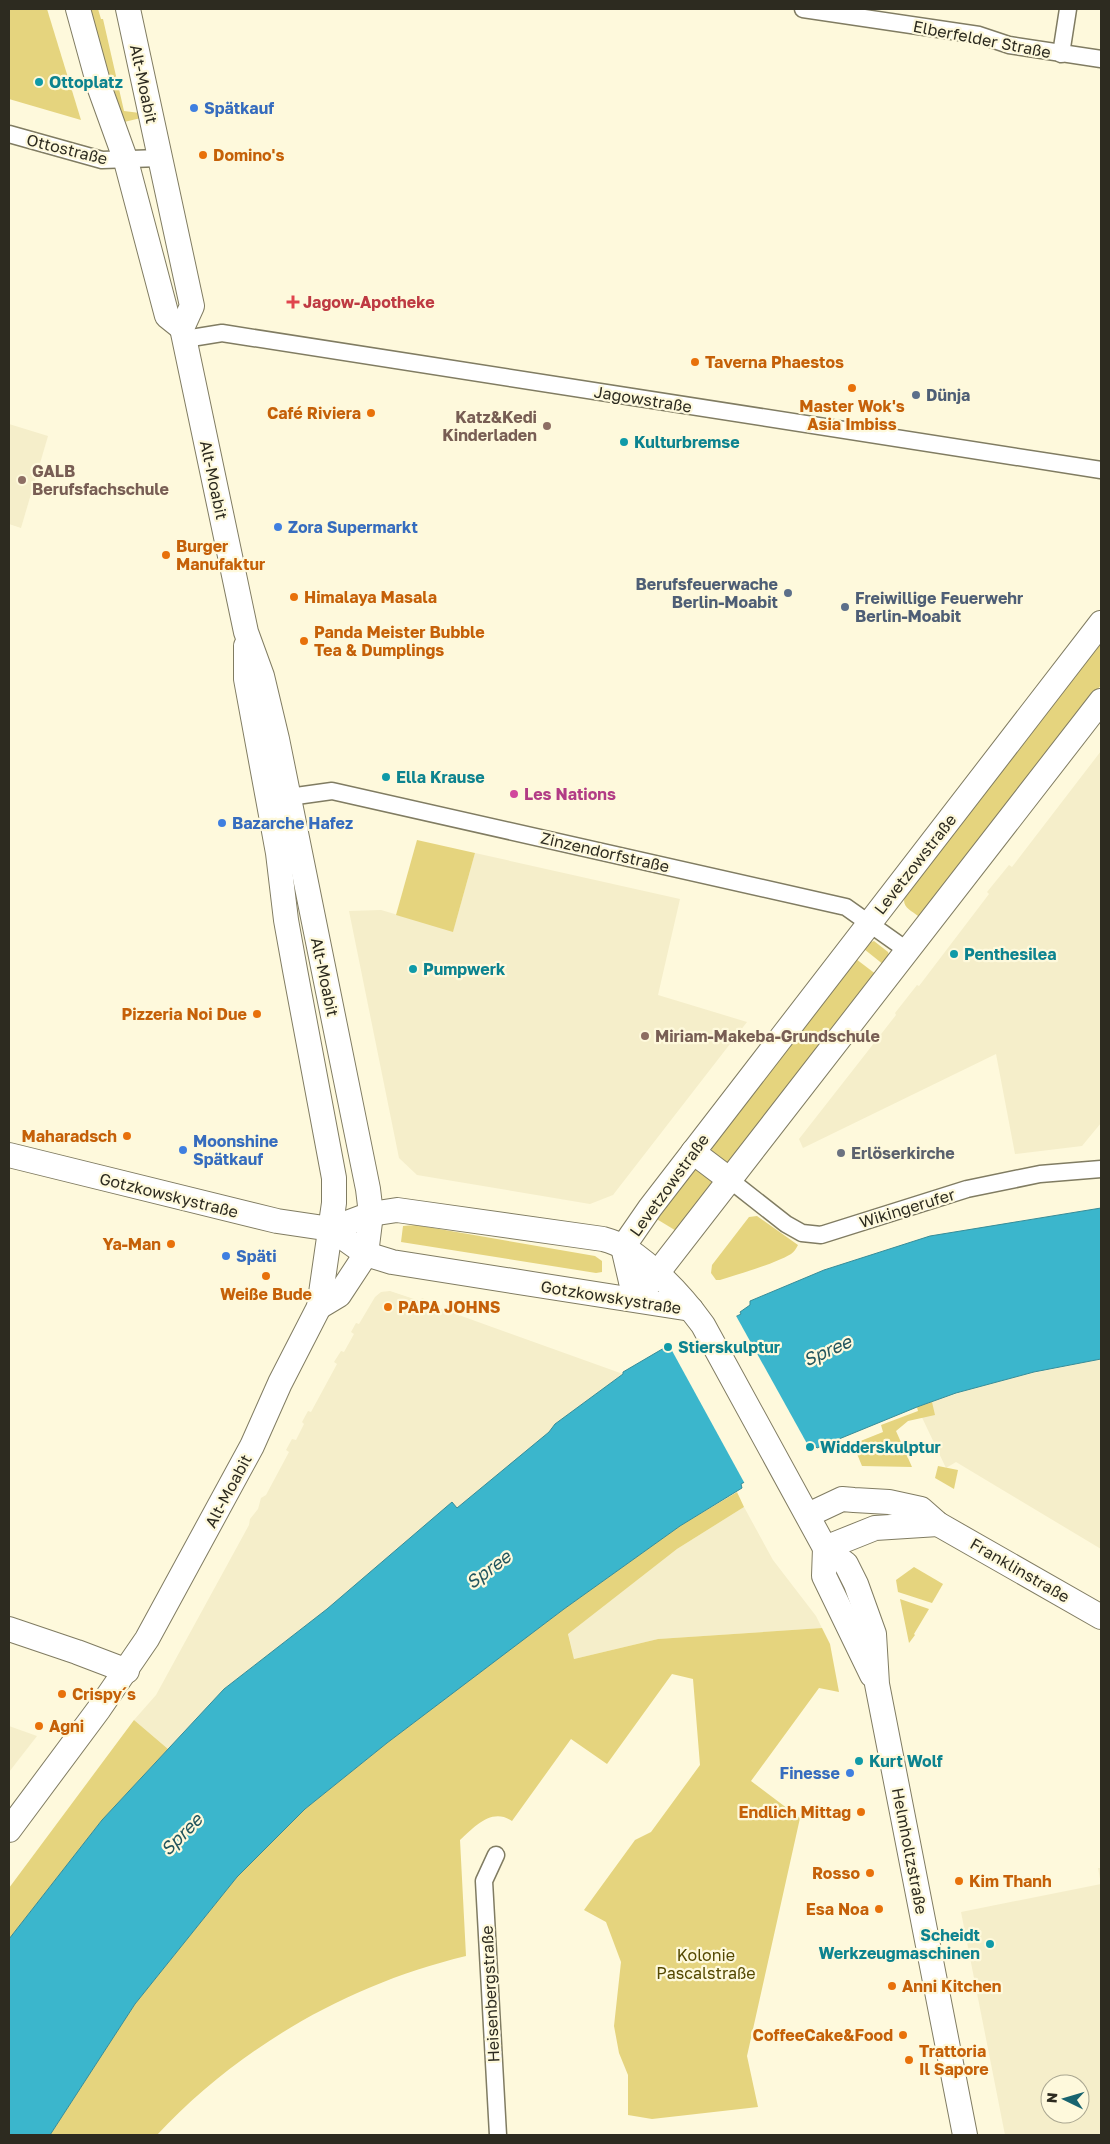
<svg xmlns="http://www.w3.org/2000/svg" width="1110" height="2144" font-family="'Golos Text',sans-serif">
<rect width="100%" height="100%" fill="#fef9dc"/>
<g fill="#f5eeca" fill-rule="evenodd">
<polygon points="9,424 48,436 21,528 9,524"/>
<polygon points="1101,751 1101,1123 1082,1146 1015,1154 996,1054 803,1148 799,1139 896,1015 895,1013 917,985 919,986 989,894 987,892 1009,865 1012,867"/>
<polygon points="475,853 680,899 658,995 747,1022 613,1195 590,1204 417,1175 399,1158 349,911 381,910 453,931"/>
<polygon points="390,1291 420,1301 422,1298 431,1302 431,1305 623,1374 555,1424 549,1432 457,1509 452,1503 327,1609 224,1689 168,1749 134,1720 156,1695 249,1525 250,1519 258,1509 261,1498 266,1495 289,1452 286,1450 292,1439 296,1440 304,1424 302,1422 308,1411 311,1412 337,1364 334,1362 341,1351 344,1352 354,1334 351,1332 356,1323 359,1324 375,1297 381,1292"/>
<polygon points="1101,1359 1101,1549 956,1462 946,1468 917,1407 995,1381"/>
<polygon points="744,1507 773,1560 816,1616 822,1628 658,1639 574,1659 568,1633 677,1549"/>
<polygon points="9,1726 37,1736 9,1772"/>
<path d="M1098 1868H1101V2135H1005L961 1912 1101 1884ZM1050 2084H1080V2114H1050Z"/>
</g>
<g fill="#e5d47e">
<polygon points="9,9 47,9 81,120 9,99"/>
<polygon points="89,9 98,9 101,19 103,19 124,111 140,113 141,118 124,122"/>
<path d="M1101 643V685L924 914 918 916C911 910 901 907 905 896Z"/>
<polygon points="417,840 475,853 453,932 396,915"/>
<polygon points="874,941 888,952 889,955 884,965 864,949 869,943"/>
<polygon points="856,959 877,975 729,1163 725,1163 712,1153 712,1144"/>
<polygon points="694,1169 699,1169 714,1182 678,1232 655,1218"/>
<path d="M757 1216 798 1245C796 1249 794 1252 791 1254 772 1265 741 1273 720 1280H716L711 1273 712 1265 749 1217Z"/>
<polygon points="416,1225 595,1256 602,1261 602,1272 596,1273 401,1242 403,1226"/>
<polygon points="932,1402 935,1415 908,1421 896,1431 912,1467 862,1466 853,1444 883,1432 881,1425 918,1411 917,1407"/>
<polygon points="938,1466 958,1470 954,1489 935,1478"/>
<path d="M737 1492 744 1507 677 1549 568 1634 574 1659 658 1639 822 1628 830 1644 839 1692 819 1688 751 1781 800 1818 747 2056 758 2107 652 2119 628 2115V2075L619 2053 614 2026 621 1962 606 1922 584 1910 635 1840 651 1832 700 1765 693 1679 672 1674 607 1764 571 1739 512 1821C492 1807 474 1827 460 1840L466 1956C349 1984 239 2047 157 2135H50L135 2004 237 1877 305 1809 387 1743 564 1609 680 1526Z"/>
<polygon points="914,1567 943,1584 932,1603 898,1592 896,1580"/>
<polygon points="900,1599 929,1609 914,1634 915,1635 909,1643"/>
<polygon points="134,1720 168,1749 102,1820 9,1939 9,1888"/>
</g>
<polygon fill="#3bb6cc" stroke="#378c98" points="1101,1208 1101,1359 1034,1372 956,1393 917,1407 817,1448 813,1444 741,1484 742,1488 680,1526 564,1609 387,1743 305,1809 237,1877 135,2004 50,2135 9,2135 9,1939 102,1820 224,1689 327,1609 452,1502 457,1508 549,1432 555,1424 623,1374 623,1372 664,1348 668,1351 741,1314 740,1312 750,1305 750,1301 824,1270 930,1236"/>
<polygon fill="#fef9dc" points="735,1314 810,1449 745,1484 670,1347"/>
<g fill="none" stroke-linecap="round" stroke-linejoin="round">
<defs>
<g id="street">
<polyline points="803,9 979,35 1009,45 1101,59"/>
<polyline points="1061,54 1068,9"/>
<polyline points="9,134 102,160 160,158"/>
<polyline points="185,339 222,333 1101,470"/>
<polyline points="289,797 332,791 846,907 908,951"/>
<polyline points="730,1180 786,1224 802,1233 821,1235 967,1189 1040,1174 1101,1169"/>
<polyline points="496,1855 484,1881 498,2135"/>
</g>
<g id="secondary">
<polyline points="78,9 100,89 126,161 167,316 182,328"/>
<polyline points="128,9 192,306 182,328 246,632 262,676 277,739 368,1189 371,1214 366,1254 339,1295 319,1307"/>
<polyline points="693,1152 730,1180"/>
<polyline points="9,1155 277,1221 331,1229 366,1254 392,1262 691,1309"/>
<path d="M331 1229 371 1214 397 1210 603 1239C610 1241 619 1244 625 1248 655 1268 682 1296 703 1325L825 1548 846 1564 856 1584 874 1634 877 1684 965 2135"/>
<polyline points="648,1285 1101,701"/>
<polyline points="635,1299 623,1247 650,1208 1101,623"/>
<polyline points="808,1515 842,1499 854,1500 889,1502 921,1509 938,1524 1101,1617"/>
<polyline points="825,1548 824,1576 872,1675"/>
<polyline points="825,1548 875,1528 938,1524"/>
<polyline points="9,1629 77,1652 127,1671"/>
<polyline points="9,1830 99,1709 147,1639 252,1446 280,1383 319,1307 334,1203 334,1178 295,970 286,920 278,853 246,679 246,646"/>
</g>
</defs>
<use href="#street" stroke="#807c62" stroke-width="19"/>
<use href="#secondary" stroke="#807c62" stroke-width="26"/>
<use href="#street" stroke="#fff" stroke-width="16"/>
<use href="#secondary" stroke="#fff" stroke-width="24"/>
</g>
<g fill="#0f9aa8" stroke="#fef9dc" stroke-width="2">
<circle cx="39" cy="82" r="5"/>
<circle cx="624" cy="442" r="5"/>
<circle cx="386" cy="777" r="5"/>
<circle cx="954" cy="954" r="5"/>
<circle cx="413" cy="969" r="5"/>
<circle cx="668" cy="1347" r="5"/>
<circle cx="810" cy="1447" r="5"/>
<circle cx="859" cy="1761" r="5"/>
<circle cx="990" cy="1944" r="5"/>
</g>
<g fill="#3f7fe0" stroke="#fef9dc" stroke-width="2">
<circle cx="194" cy="108" r="5"/>
<circle cx="278" cy="527" r="5"/>
<circle cx="222" cy="823" r="5"/>
<circle cx="183" cy="1150" r="5"/>
<circle cx="226" cy="1256" r="5"/>
<circle cx="850" cy="1773" r="5"/>
</g>
<g fill="#e8710a" stroke="#fef9dc" stroke-width="2">
<circle cx="203" cy="155" r="5"/>
<circle cx="695" cy="362" r="5"/>
<circle cx="852" cy="388" r="5"/>
<circle cx="371" cy="413" r="5"/>
<circle cx="166" cy="555" r="5"/>
<circle cx="294" cy="597" r="5"/>
<circle cx="304" cy="641" r="5"/>
<circle cx="257" cy="1014" r="5"/>
<circle cx="127" cy="1136" r="5"/>
<circle cx="171" cy="1244" r="5"/>
<circle cx="266" cy="1276" r="5"/>
<circle cx="388" cy="1307" r="5"/>
<circle cx="62" cy="1694" r="5"/>
<circle cx="39" cy="1726" r="5"/>
<circle cx="861" cy="1812" r="5"/>
<circle cx="870" cy="1873" r="5"/>
<circle cx="959" cy="1881" r="5"/>
<circle cx="879" cy="1909" r="5"/>
<circle cx="892" cy="1986" r="5"/>
<circle cx="903" cy="2035" r="5"/>
<circle cx="909" cy="2060" r="5"/>
</g>
<path fill="#e0444e" stroke="#fef9dc" stroke-width="2" d="M290.5 294.5h5v5h5v5h-5v5h-5v-5h-5v-5h5z"/>
<g fill="#5c6f8a" stroke="#fef9dc" stroke-width="2">
<circle cx="916" cy="395" r="5"/>
<circle cx="788" cy="593" r="5"/>
<circle cx="845" cy="607" r="5"/>
</g>
<g fill="#8d6e63" stroke="#fef9dc" stroke-width="2">
<circle cx="547" cy="426" r="5"/>
<circle cx="22" cy="480" r="5"/>
<circle cx="645" cy="1036" r="5"/>
</g>
<circle fill="#d1479c" stroke="#fef9dc" stroke-width="2" cx="514" cy="794" r="5"/>
<circle fill="#6b7280" stroke="#fef9dc" stroke-width="2" cx="841" cy="1153" r="5"/>
<g text-anchor="middle" dominant-baseline="central" stroke-width="4.5" stroke-linejoin="round" paint-order="stroke">
<g font-size="16" fill="#2d2b20" stroke="#fef9dc">
<text transform="translate(982 39) rotate(11)">Elberfelder Straße</text>
<text transform="translate(144 84) rotate(78)">Alt-Moabit</text>
<text transform="translate(67 149) rotate(14)">Ottostraße</text>
<text transform="translate(643 399) rotate(9)">Jagowstraße</text>
<text transform="translate(214 480) rotate(78)">Alt-Moabit</text>
<text transform="translate(605 852) rotate(13)">Zinzendorfstraße</text>
<text transform="translate(915 864) rotate(-52)">Levetzowstraße</text>
<text transform="translate(325 977) rotate(78)">Alt-Moabit</text>
<text transform="translate(669 1185) rotate(-54)">Levetzowstraße</text>
<text transform="translate(169 1195) rotate(14)">Gotzkowskystraße</text>
<text transform="translate(907 1208) rotate(-17)">Wikingerufer</text>
<text transform="translate(611 1297) rotate(9)">Gotzkowskystraße</text>
<text transform="translate(228 1491) rotate(-62)">Alt-Moabit</text>
<text transform="translate(1020 1570) rotate(30)">Franklinstraße</text>
<text transform="translate(910 1851) rotate(79)">Helmholtzstraße</text>
<text transform="translate(490 1994) rotate(-93)">Heisenbergstraße</text>
</g>
<g font-size="16" font-weight="bold" fill="#0d838f" stroke="#fef9dc" text-anchor="start">
<text x="49" y="82">Ottoplatz</text>
<text x="634" y="442">Kulturbremse</text>
<text x="396" y="777">Ella Krause</text>
<text x="964" y="954">Penthesilea</text>
<text x="423" y="969">Pumpwerk</text>
<text x="678" y="1347">Stierskulptur</text>
<text x="820" y="1447">Widderskulptur</text>
<text x="869" y="1761">Kurt Wolf</text>
<text x="980" y="1935" text-anchor="end">Scheidt<tspan x="980" dy="18">Werkzeugmaschinen</tspan></text>
</g>
<g font-size="16" font-weight="bold" fill="#366cbe" stroke="#fef9dc" text-anchor="start">
<text x="204" y="108">Spätkauf</text>
<text x="288" y="527">Zora Supermarkt</text>
<text x="232" y="823">Bazarche Hafez</text>
<text x="193" y="1141">Moonshine<tspan x="193" dy="18">Spätkauf</tspan></text>
<text x="236" y="1256">Späti</text>
<text x="840" y="1773" text-anchor="end">Finesse</text>
</g>
<g font-size="16" font-weight="bold" fill="#c56008" stroke="#fef9dc" text-anchor="start">
<text x="213" y="155">Domino's</text>
<text x="705" y="362">Taverna Phaestos</text>
<text x="852" y="406" text-anchor="middle">Master Wok's<tspan x="852" dy="18">Asia Imbiss</tspan></text>
<text x="361" y="413" text-anchor="end">Café Riviera</text>
<text x="176" y="546">Burger<tspan x="176" dy="18">Manufaktur</tspan></text>
<text x="304" y="597">Himalaya Masala</text>
<text x="314" y="632">Panda Meister Bubble<tspan x="314" dy="18">Tea &amp; Dumplings</tspan></text>
<text x="247" y="1014" text-anchor="end">Pizzeria Noi Due</text>
<text x="117" y="1136" text-anchor="end">Maharadsch</text>
<text x="161" y="1244" text-anchor="end">Ya-Man</text>
<text x="266" y="1294" text-anchor="middle">Weiße Bude</text>
<text x="398" y="1307">PAPA JOHNS</text>
<text x="72" y="1694">Crispy´s</text>
<text x="49" y="1726">Agni</text>
<text x="851" y="1812" text-anchor="end">Endlich Mittag</text>
<text x="860" y="1873" text-anchor="end">Rosso</text>
<text x="969" y="1881">Kim Thanh</text>
<text x="869" y="1909" text-anchor="end">Esa Noa</text>
<text x="902" y="1986">Anni Kitchen</text>
<text x="893" y="2035" text-anchor="end">CoffeeCake&amp;Food</text>
<text x="919" y="2051">Trattoria<tspan x="919" dy="18">Il Sapore</tspan></text>
</g>
<g font-size="16" font-weight="bold" fill="#be3a42" stroke="#fef9dc" text-anchor="start">
<text x="303" y="302">Jagow-Apotheke</text>
</g>
<g font-size="16" font-weight="bold" fill="#4e5e75" stroke="#fef9dc" text-anchor="start">
<text x="926" y="395">Dünja</text>
<text x="778" y="584" text-anchor="end">Berufsfeuerwache<tspan x="778" dy="18">Berlin-Moabit</tspan></text>
<text x="855" y="598">Freiwillige Feuerwehr<tspan x="855" dy="18">Berlin-Moabit</tspan></text>
</g>
<g font-size="16" font-weight="bold" fill="#785e54" stroke="#fef9dc" text-anchor="start">
<text x="537" y="417" text-anchor="end">Katz&amp;Kedi<tspan x="537" dy="18">Kinderladen</tspan></text>
<text x="32" y="471">GALB<tspan x="32" dy="18">Berufsfachschule</tspan></text>
<text x="655" y="1036">Miriam-Makeba-Grundschule</text>
</g>
<g font-size="16" font-weight="bold" fill="#b23c85" stroke="#fef9dc" text-anchor="start">
<text x="524" y="794">Les Nations</text>
</g>
<g font-size="16" font-weight="bold" fill="#5b616d" stroke="#fef9dc" text-anchor="start">
<text x="851" y="1153">Erlöserkirche</text>
</g>
<g font-size="16" fill="#544800" stroke="#fef9dc">
<text x="706" y="1955">Kolonie<tspan x="706" dy="18">Pascalstraße</tspan></text>
</g>
<g font-size="18" font-style="italic" fill="#22555e" stroke="#fef9dc">
<text transform="translate(827 1350) rotate(-24)">Spree</text>
<text transform="translate(488 1569) rotate(-37)">Spree</text>
<text transform="translate(181 1834) rotate(-45)">Spree</text>
</g>
</g>
<rect width="1110" height="2144" fill="none" stroke="#2d2b20" stroke-width="20"/>
<g transform="translate(1065 2099) rotate(275)"><circle r="24" fill="#fef9dc" stroke="#aaa791"/>
<path d="M0-4L9 19L0 12L-9 19Z" fill="#18646f"/>
<text y="-8" font-size="14" font-weight="bold" text-anchor="middle" fill="#2d2b20">N</text>
</g>
</svg>
